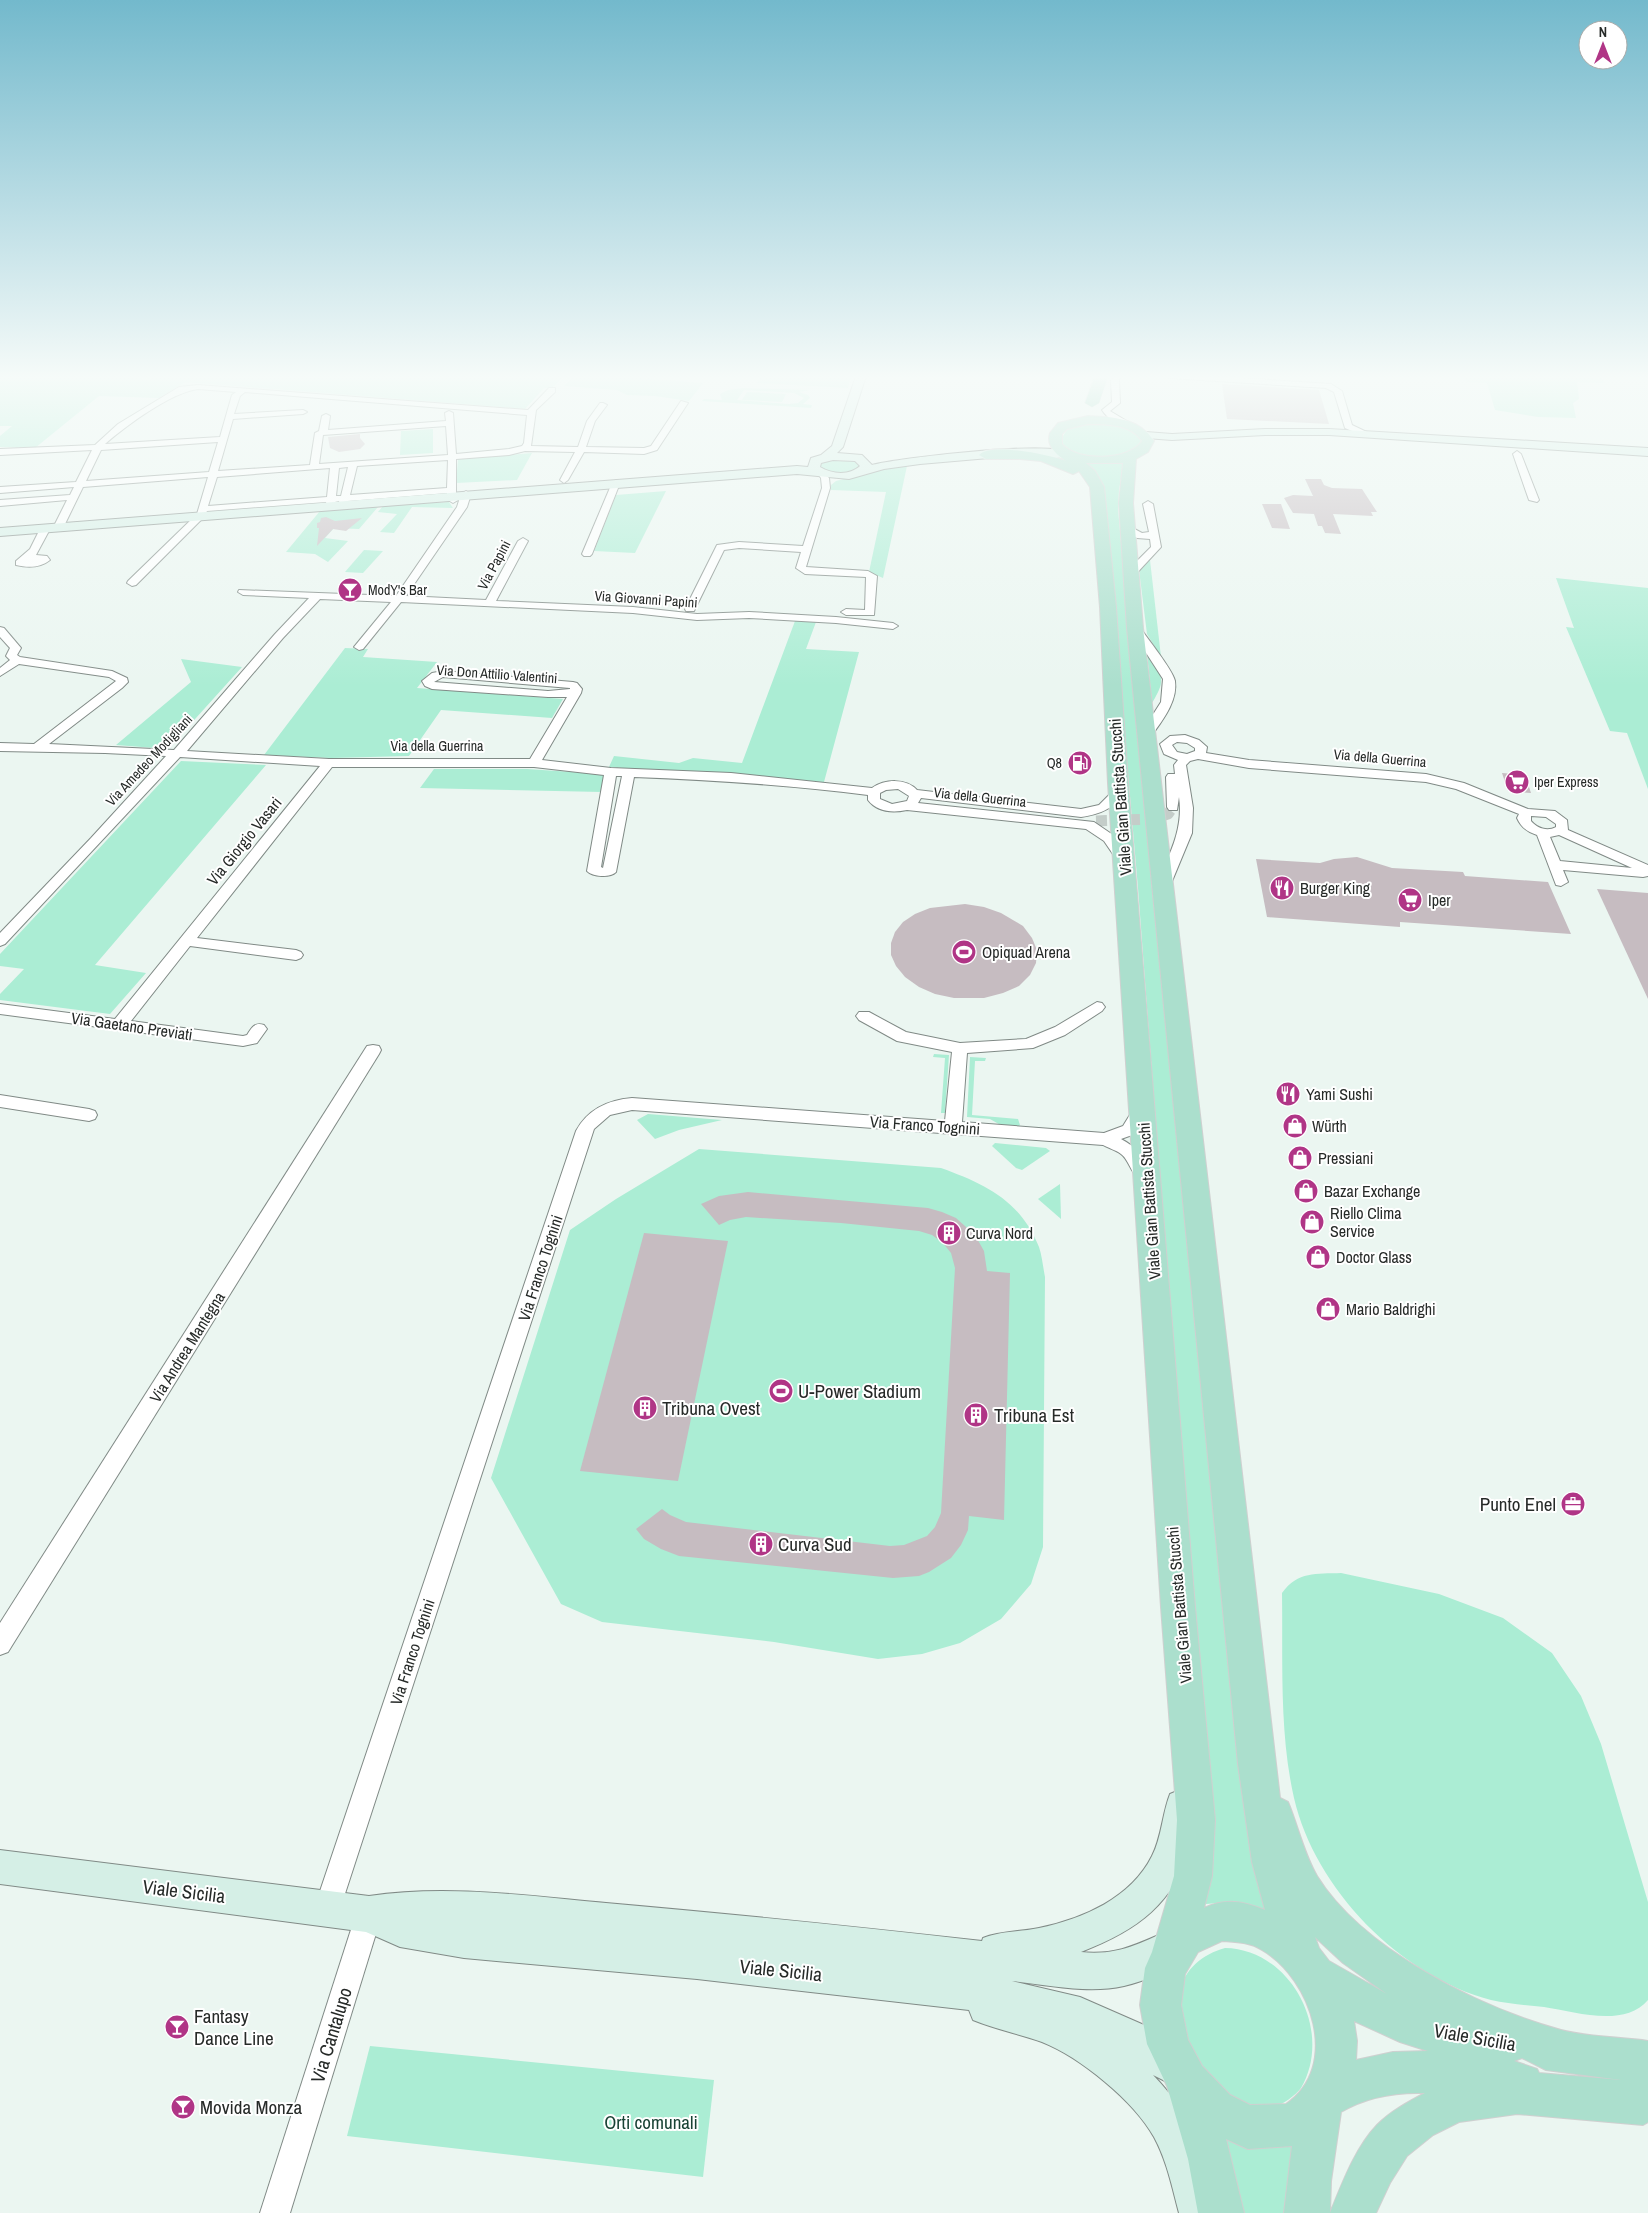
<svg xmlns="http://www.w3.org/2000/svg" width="1648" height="2213" font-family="'Archivo Narrow',sans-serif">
<rect width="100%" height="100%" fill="#ebf6f1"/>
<g fill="#abedd4" fill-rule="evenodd">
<polygon points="0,376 143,376 139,379 149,380 155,376 564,376 552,388 544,388 525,409 185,382 159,398 99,396 35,448 0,447 0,436 12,426 0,426"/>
<polygon points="574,376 613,376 703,383 689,401 655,396 627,395 617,390 564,386"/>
<polygon points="762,376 851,376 848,388 757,383"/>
<polygon points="1462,376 1567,376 1604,379 1603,383 1577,382 1579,399 1573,403 1576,418 1538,417 1495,410 1487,383 1467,382"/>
<path d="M743 388 810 390 799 392 808 395 810 398 803 404 812 405 811 408 702 401 704 399 722 400 720 394 728 390ZM744 390 794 393 804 398 798 403 789 404 737 400Z"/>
<polygon points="747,392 786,394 782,402 742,400"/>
<path d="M1086 423C1107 424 1125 425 1142 438L1141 442C1122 464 1083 459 1061 446V439L1068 428Z"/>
<polygon points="433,429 433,453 400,455 401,431"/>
<polygon points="532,453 517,480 456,483 458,459"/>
<path d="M827 459 856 461 861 465C847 476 834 474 819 468V463Z"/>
<polygon points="1082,461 1103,464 1124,461 1119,490 1118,509 1152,889 1243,1748 1274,1916 1231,1902 1206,1904 1203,1899 1201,1723 1138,888 1105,508"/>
<polygon points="895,466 907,466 883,578 869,572 886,492 831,490 831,485 836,481"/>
<polygon points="666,491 635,553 594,551 616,495"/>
<polygon points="449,502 453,508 412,507 394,533 380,532 397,514 378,512 383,506"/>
<polygon points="378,507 359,529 334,528 325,538 348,541 328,562 315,554 286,552 320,511"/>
<polygon points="364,550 383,551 363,573 345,572"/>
<polygon points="1150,560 1161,657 1147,634 1139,570"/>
<polygon points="1556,578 1648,588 1648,789 1627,733 1610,731 1566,627 1574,628"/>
<polygon points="795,621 816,622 806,649 859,652 824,782 609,767 614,756 679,763 693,758 742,763"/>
<polygon points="345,648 368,649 363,657 437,662 417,688 563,699 552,718 441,710 409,756 331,758 264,755"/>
<path d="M1147 653C1161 677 1168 677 1152 703Z"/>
<polygon points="181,659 242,667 168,749 116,745 191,682"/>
<polygon points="181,761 266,765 95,965 146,973 110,1014 0,1000 0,994 24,969 0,966 0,954"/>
<polygon points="434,769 527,769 602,774 605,777 602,792 420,788"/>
<polygon points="934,1054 949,1055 945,1113 941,1113 945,1058 933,1057"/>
<polygon points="970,1057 986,1058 985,1061 975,1061 972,1115 1018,1119 1020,1125 1017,1127 1004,1127 990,1119 967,1117"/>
<polygon points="648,1114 722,1120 679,1130 655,1139 637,1120"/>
<polygon points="995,1143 1046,1148 1050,1151 1022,1170 1016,1168 992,1146"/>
<path d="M699 1149 941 1168C985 1184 1020 1200 1039 1247 1042 1256 1043 1267 1045 1277L1043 1547 1031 1584 1001 1619 960 1643 922 1654 878 1659 774 1642 602 1622 561 1604 491 1478 570 1230 616 1199Z"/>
<polygon points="1060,1184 1061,1219 1038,1199"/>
<path d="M1341 1573 1439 1594 1503 1618 1552 1653 1581 1696 1601 1744 1648 1902V2000C1624 2028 1576 2012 1544 2007 1527 2005 1508 2004 1491 2000 1400 1976 1315 1889 1294 1798 1279 1732 1283 1660 1282 1593 1298 1571 1316 1574 1341 1573Z"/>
<path d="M1225 1948C1291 1949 1334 2031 1301 2088 1296 2095 1282 2105 1274 2107 1254 2111 1229 2103 1214 2090 1206 2083 1200 2070 1195 2061 1191 2055 1185 2048 1183 2042 1180 2035 1181 2026 1181 2019 1180 2011 1178 2000 1179 1993 1184 1969 1203 1954 1225 1948Z"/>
<polygon points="370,2046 714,2080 703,2177 347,2136"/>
<path d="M1216 2131C1249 2144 1263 2153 1299 2142L1291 2213H1236Z"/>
</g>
<g fill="#c6bcc1">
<polygon points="1222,384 1319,390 1329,424 1227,419"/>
<polygon points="360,434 360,438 365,444 360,449 339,452 330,448 328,437"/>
<polygon points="1305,479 1321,479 1324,485 1332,488 1362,489 1377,512 1371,512 1373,516 1333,514 1341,534 1325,533 1322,526 1318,526 1314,514 1293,513 1284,498 1293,495 1313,496"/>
<polygon points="1262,504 1281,504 1290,529 1272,528"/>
<polygon points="326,517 335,521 362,518 346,531 333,529 317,546 319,528 317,528 317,523 320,522 321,518"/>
<polygon points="1502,773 1525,775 1531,793 1508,791"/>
<polygon points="1357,857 1392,868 1463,872 1465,876 1548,882 1571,934 1400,922 1400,927 1267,917 1256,859 1320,863 1334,859"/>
<polygon points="1597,889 1648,893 1648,999"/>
<polygon points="965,904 984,907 1001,913 1023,926 1032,938 1037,950 1036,963 1030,975 1019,986 1003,993 984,998 954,998 935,994 919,987 905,977 896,966 891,955 891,943 895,932 903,922 915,914 930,908"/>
<polygon points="748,1192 928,1208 942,1212 956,1218 975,1235 984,1251 987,1271 1010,1273 1004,1520 969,1516 968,1530 961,1545 951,1558 929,1572 919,1576 893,1578 679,1556 661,1549 644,1539 636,1529 662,1509 670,1515 686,1522 890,1546 904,1545 927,1536 935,1527 941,1513 955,1268 951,1253 943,1243 932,1235 919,1231 841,1223 746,1217 730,1220 719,1225 701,1204 719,1196"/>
<polygon points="644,1233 728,1241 678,1481 580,1471"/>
</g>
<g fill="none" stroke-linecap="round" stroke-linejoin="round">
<polyline stroke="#c4cdc9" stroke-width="11" stroke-dasharray="11 5.5" stroke-linecap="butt" points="1096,821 1151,819 1168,814 1173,807"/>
<defs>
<g id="street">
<path d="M1114 376H1122L1119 380 1120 403 1110 411 1130 423V427C1121 428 1107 418 1102 410L1112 402 1111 380Z"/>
<polygon points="1166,376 1210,376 1331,384 1342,391 1352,425 1373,435 1366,437 1345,428 1334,392 1326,388 1170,378"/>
<path d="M198 385 528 410 549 388H555V392L536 410 531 446 578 447 587 421 600 403H603L607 405 595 421 586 447 644 448 651 446 681 401 688 403 657 450 644 454 584 452 568 480 564 483 560 480 575 452 525 451 509 455 456 459V495L458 500 453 503 448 500 447 493 348 501 346 506H340L339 501 335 502 333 507H327L326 502 207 511 204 517 136 585 132 586 127 583 128 581 197 514 208 477 83 487 65 524 60 527 55 524 67 500 0 506V500L70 495 74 487 0 493V487L76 482 92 450 0 455V449L95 445 118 424 179 387ZM198 389 236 392 232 395 220 437 105 444C127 425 170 393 198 389ZM245 392 527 415 524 443 522 446 509 449 456 454 453 413 449 411 445 413 446 421 328 430 330 416 326 414 322 416 319 431 315 433 310 465 218 471 233 419 303 414 307 412 303 410 234 414 240 396ZM446 426 448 455 319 464 323 435ZM218 442 209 472 86 481 101 450ZM448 460 447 488 350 495 357 466ZM348 467 341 496H336L339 468ZM330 468 327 497 208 506 217 477Z"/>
<polygon points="1517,451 1521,454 1539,500 1537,502 1529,500 1513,454"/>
<polygon points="821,470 829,478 830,488 806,567 868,571 877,576 874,615 846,615 841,612 846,609 865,610 866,577 805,574 796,568 801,552 739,548 724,550 695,609 694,611 686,611 685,609 717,545 739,542 803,546 822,488 821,478 817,473"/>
<polygon points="616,480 620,483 592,554 590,556 584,556 582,554 612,483"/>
<path d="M466 491 471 494 467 507 406 596 486 600 518 541 523 538 528 541 496 601 633 607 697 614 749 612 836 617 893 623 898 626 893 629 836 623 749 618 697 620 633 613 401 602 363 649 359 650 354 647 391 602 320 599 283 638 187 751 329 759H530L567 697H548L432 689 425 686 422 681 432 673 443 671 573 682 577 683 582 689 581 693 542 760 611 768 731 773 872 788C885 779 906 778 917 790L1081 809 1099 805 1116 788 1120 787 1126 791C1114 808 1102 814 1081 817L921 798 918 803 1094 822 1113 835 1129 857 1127 860H1117L1104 841 1086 829 907 810C893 813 877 812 868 800V795C790 785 712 780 634 777L616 872C610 878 593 877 587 871L604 775 534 767H332L197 938 296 950 301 952 303 955 301 958 296 960 190 946 131 1021 243 1036 247 1035C252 1027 255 1022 264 1025L267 1029 257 1043 243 1046 0 1014V1004L115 1019 320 766 180 757 5 944 0 946V933L91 838 166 756 105 753 0 751V743L34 744 116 681 109 677 19 664 0 676V668L10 660 6 656 10 648 0 637V627L4 628 21 648 17 655 20 657 112 671 127 678 128 682 122 688 49 744 174 750 275 634 309 598 243 595 238 592 239 590 396 596 457 507 461 494ZM443 677 570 688V689L548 691 434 682ZM616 776H622L603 868 601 867ZM898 789 909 796 907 801 892 804 880 799V793L886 790Z"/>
<polygon points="1148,501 1153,504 1161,547 1134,576 1126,576 1126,572 1151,547 1150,539 1137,538 1122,528 1127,525 1142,533 1149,532 1143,504"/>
<path d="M45 526 50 529 36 555 47 556 50 560C40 568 28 568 16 565V561L30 549 40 529Z"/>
<path d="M1135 625 1139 626C1146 637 1173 670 1175 681 1178 702 1161 722 1150 738L1146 739 1140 735 1161 702 1163 679 1130 628Z"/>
<path d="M1185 735 1199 740 1207 747 1206 753 1249 760 1426 774 1464 783 1528 809 1555 811 1567 820 1568 830 1648 865V876L1643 877 1563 870 1568 882 1561 886 1556 885 1537 835C1527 832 1521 827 1517 818L1519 814 1456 789 1426 782 1249 768 1198 759 1190 761 1186 765 1193 808 1192 833 1170 886 1168 889H1158L1156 886C1168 857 1184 830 1179 797L1177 810H1169L1167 807 1166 777 1168 774H1175L1174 765 1178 760 1164 754 1160 744 1170 736ZM1177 742 1187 743 1195 748V751L1187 754 1177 752 1172 745ZM1531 816 1546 817 1556 824V827C1547 832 1537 828 1531 821ZM1559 835 1632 868 1560 861 1550 837Z"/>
<path d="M1097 1002 1102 1003 1105 1007 1102 1011 1065 1035 1033 1048 967 1053 962 1122 1104 1133 1123 1126 1136 1105 1142 1103 1148 1105 1150 1109 1135 1134 1121 1139C1137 1147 1143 1158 1152 1173L1149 1178C1131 1183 1132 1162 1121 1154 1116 1150 1108 1148 1103 1145L632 1110 610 1115 594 1129 340 1909 336 1918 327 1922 318 1918 314 1909 576 1131C588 1109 608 1100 632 1098L945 1121 952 1052 897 1041 859 1020 856 1016 859 1012H869L906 1032 960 1043 1026 1039 1055 1027Z"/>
<polygon points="373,1045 379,1046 381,1050 379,1054 8,1652 0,1655 0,1623 367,1046"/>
<polygon points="0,1095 89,1109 95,1111 97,1115 95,1119 89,1121 0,1107"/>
<polygon points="369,1901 378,1905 382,1914 290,2213 260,2213 356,1914 360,1905"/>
</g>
<g id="secondary">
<path d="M856 376H866L843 447 837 453 862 455 872 465C897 458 1058 439 1072 454L1066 458 1012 456 920 464 884 469 849 479 797 474 0 536V528L797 466 808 467 811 458 821 455 832 446ZM833 460 855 461 860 466C849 476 832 474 820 467L821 463Z"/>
<polygon points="1265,429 1329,429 1648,448 1648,456 1329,435 1265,435 1172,440 1146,438 1140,435 1146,432 1172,434"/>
<path d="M1182 1789 1194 1794C1201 1811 1196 1826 1192 1843 1174 1904 1138 1930 1081 1952 1120 1956 1141 1942 1175 1928L1188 1933 1193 1946 1188 1959C1168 1970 1146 1981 1124 1986 1088 1994 1049 1985 1012 1981L1080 1997 1144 2025 1189 2053 1194 2067 1189 2081 1175 2086 1153 2075C1192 2114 1205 2161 1219 2213H1179C1172 2187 1167 2161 1154 2137 1134 2101 1080 2057 1042 2042 1019 2034 995 2029 973 2020L969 2010 697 1979 464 1958 400 1947 366 1932 0 1884V1850L369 1896C447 1884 528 1896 606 1903 732 1914 857 1927 982 1941L983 1938C1001 1931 1020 1932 1039 1928 1083 1919 1131 1898 1152 1856 1162 1837 1162 1814 1170 1794Z"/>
</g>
<path id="primary" d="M1088 416C1114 417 1139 418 1154 441L1148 452 1136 459 1133 503 1143 628 1280 1798 1288 1802C1298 1826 1304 1854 1317 1876 1362 1949 1480 2008 1561 2030 1587 2037 1621 2037 1648 2041V2122L1643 2125 1517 2114 1459 2122 1433 2135 1407 2156 1390 2183 1376 2213H1330C1342 2184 1355 2148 1377 2125 1391 2111 1408 2102 1425 2093 1395 2092 1366 2097 1341 2112L1331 2181 1330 2213H1284L1292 2146 1248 2149 1226 2139 1244 2213H1198L1188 2159 1167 2086 1147 2044 1140 2005 1145 1968 1152 1952 1174 1876 1177 1820 1161 1607 1108 783 1100 607 1090 487 1079 471 1073 474 1041 461 1020 459H986L979 455C990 442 1051 455 1066 461 1056 454 1046 446 1050 433L1058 423ZM1088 424C1106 424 1131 424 1142 441 1129 461 1077 462 1062 444V434L1067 429ZM1086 463H1123L1119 503 1127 628 1238 1764 1252 1862 1265 1910C1243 1901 1226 1898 1204 1908L1212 1876 1215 1820 1195 1607 1128 783 1116 607 1104 487 1095 471ZM1315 1937 1343 1963 1387 1994 1329 1961 1319 1948ZM1222 1941C1236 1942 1250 1942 1262 1950 1312 1979 1341 2067 1286 2104L1250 2105 1230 2095 1202 2066 1188 2040 1181 2005 1185 1974 1198 1952ZM1354 2021 1400 2042 1428 2051 1393 2052 1356 2060 1357 2041ZM1522 2058 1546 2070 1621 2080 1539 2073 1537 2069 1514 2061Z"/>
<polygon id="highway" points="1095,376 1108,376 1099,403 1092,407 1085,403"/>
</defs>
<use href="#street" stroke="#808a86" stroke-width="2"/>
<use href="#secondary" stroke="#808a86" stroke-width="2"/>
<use href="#primary" stroke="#cfd0d0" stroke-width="2"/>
<use href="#highway" stroke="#cfd0d0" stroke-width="1"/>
<use href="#street" fill="#fff" fill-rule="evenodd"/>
<use href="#secondary" fill="#d5efe6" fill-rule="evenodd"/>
<use href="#primary" fill="#abdfcd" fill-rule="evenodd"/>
<use href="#highway" fill="#73c9ab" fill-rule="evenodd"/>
</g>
<linearGradient id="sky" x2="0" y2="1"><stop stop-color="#73b9cc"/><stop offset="0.55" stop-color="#f6fbf9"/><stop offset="1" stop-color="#f6fbf9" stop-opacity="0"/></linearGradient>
<rect width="1648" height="686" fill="url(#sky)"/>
<defs>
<symbol id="bar-disc" viewBox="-11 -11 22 22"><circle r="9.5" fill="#b03586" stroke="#fff"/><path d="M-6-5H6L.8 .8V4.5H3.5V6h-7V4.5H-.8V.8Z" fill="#fff"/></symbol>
<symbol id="fuel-disc" viewBox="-11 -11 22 22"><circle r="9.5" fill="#b03586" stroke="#fff"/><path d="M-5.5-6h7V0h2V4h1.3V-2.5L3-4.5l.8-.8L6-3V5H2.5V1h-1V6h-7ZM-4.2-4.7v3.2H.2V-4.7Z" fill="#fff"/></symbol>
<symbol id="supermarket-disc" viewBox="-11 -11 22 22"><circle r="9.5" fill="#b03586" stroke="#fff"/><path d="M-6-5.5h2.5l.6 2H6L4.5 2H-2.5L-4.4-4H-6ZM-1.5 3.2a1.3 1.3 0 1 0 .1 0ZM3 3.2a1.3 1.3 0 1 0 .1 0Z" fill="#fff"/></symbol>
<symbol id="restaurant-disc" viewBox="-11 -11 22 22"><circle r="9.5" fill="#b03586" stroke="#fff"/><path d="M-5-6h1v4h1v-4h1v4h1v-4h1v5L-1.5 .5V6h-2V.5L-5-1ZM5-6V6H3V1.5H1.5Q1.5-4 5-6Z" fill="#fff"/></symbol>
<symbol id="stadium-disc" viewBox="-11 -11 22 22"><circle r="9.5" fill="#b03586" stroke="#fff"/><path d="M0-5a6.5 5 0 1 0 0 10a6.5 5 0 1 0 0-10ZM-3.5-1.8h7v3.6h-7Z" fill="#fff"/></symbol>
<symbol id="shop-disc" viewBox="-11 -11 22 22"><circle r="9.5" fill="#b03586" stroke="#fff"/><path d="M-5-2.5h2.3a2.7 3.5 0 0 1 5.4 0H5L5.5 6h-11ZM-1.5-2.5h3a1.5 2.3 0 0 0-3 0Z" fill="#fff"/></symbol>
<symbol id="building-disc" viewBox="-11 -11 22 22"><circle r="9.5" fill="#b03586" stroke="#fff"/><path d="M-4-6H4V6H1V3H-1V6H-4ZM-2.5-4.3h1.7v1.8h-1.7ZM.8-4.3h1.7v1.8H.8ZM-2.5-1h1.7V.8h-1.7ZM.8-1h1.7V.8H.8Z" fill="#fff"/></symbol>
<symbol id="office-disc" viewBox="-11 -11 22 22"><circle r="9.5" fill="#b03586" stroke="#fff"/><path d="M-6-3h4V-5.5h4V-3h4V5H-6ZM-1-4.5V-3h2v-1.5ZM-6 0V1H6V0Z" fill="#fff"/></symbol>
</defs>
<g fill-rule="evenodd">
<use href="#bar-disc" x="336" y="576" width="28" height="28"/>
<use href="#fuel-disc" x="1066" y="749" width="28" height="28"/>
<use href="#supermarket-disc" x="1503" y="768" width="28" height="28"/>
<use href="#restaurant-disc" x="1268" y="874" width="28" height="28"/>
<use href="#supermarket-disc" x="1396" y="886" width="28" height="28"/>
<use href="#stadium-disc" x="950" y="938" width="28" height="28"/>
<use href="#restaurant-disc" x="1274" y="1080" width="28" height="28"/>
<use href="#shop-disc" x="1281" y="1112" width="28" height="28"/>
<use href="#shop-disc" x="1286" y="1144" width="28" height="28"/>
<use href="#shop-disc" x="1292" y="1177" width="28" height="28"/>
<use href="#shop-disc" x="1298" y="1208" width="28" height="28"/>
<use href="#building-disc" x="935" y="1219" width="28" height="28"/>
<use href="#shop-disc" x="1304" y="1243" width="28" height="28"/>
<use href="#shop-disc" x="1314" y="1295" width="28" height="28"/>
<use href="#stadium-disc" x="767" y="1377" width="28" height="28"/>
<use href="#building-disc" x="631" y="1394" width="28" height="28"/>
<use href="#building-disc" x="962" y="1401" width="28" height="28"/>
<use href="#office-disc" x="1559" y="1490" width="28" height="28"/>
<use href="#building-disc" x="747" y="1530" width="28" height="28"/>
<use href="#bar-disc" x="163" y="2013" width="28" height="28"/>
<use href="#bar-disc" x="169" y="2093" width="28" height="28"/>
</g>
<g text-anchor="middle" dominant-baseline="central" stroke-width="4" stroke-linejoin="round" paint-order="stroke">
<g font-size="14" fill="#262a28" stroke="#fff">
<text transform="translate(494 565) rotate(-62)">Via Papini</text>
<text transform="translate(646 599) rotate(4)">Via Giovanni Papini</text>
<text transform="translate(497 674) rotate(4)">Via Don Attilio Valentini</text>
<text x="437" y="746">Via della Guerrina</text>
<text transform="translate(1380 758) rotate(5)">Via della Guerrina</text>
<text transform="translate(149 760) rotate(-47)">Via Amedeo Modigliani</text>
<text transform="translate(980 797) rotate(6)">Via della Guerrina</text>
</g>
<g font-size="14" fill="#262a28" stroke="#fff" text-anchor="start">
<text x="368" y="590">ModY's Bar</text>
<text x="1062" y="763" text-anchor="end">Q8</text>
<text x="1534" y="782">Iper Express</text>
</g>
<g font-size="16" fill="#262a28" stroke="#fff">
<text transform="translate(1120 797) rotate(-94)">Viale Gian Battista Stucchi</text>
<text transform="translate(244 841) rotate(-51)">Via Giorgio Vasari</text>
<text transform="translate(132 1026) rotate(8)">Via Gaetano Previati</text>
<text transform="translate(925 1125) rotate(4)">Via Franco Tognini</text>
<text transform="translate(1149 1201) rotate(-94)">Viale Gian Battista Stucchi</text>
<text transform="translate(540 1268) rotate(-72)">Via Franco Tognini</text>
<text transform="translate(187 1347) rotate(-58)">Via Andrea Mantegna</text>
<text transform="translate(1179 1605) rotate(-95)">Viale Gian Battista Stucchi</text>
<text transform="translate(412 1652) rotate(-72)">Via Franco Tognini</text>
</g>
<g font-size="16" fill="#262a28" stroke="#fff" text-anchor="start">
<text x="1300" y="888">Burger King</text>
<text x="1428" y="900">Iper</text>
<text x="982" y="952">Opiquad Arena</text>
<text x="1306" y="1094">Yami Sushi</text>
<text x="1312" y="1126">Würth</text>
<text x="1318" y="1158">Pressiani</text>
<text x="1324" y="1191">Bazar Exchange</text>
<text x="1330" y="1213">Riello Clima<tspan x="1330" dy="18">Service</tspan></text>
<text x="966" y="1233">Curva Nord</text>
<text x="1336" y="1257">Doctor Glass</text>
<text x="1346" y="1309">Mario Baldrighi</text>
</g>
<g font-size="19" fill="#262a28" stroke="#fff" text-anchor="start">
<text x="798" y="1391">U-Power Stadium</text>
<text x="662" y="1408">Tribuna Ovest</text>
<text x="994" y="1415">Tribuna Est</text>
<text x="1556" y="1504" text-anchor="end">Punto Enel</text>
<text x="778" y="1544">Curva Sud</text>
<text x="194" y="2016">Fantasy<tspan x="194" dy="22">Dance Line</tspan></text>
<text x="200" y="2107">Movida Monza</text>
</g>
<g font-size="19" fill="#262a28" stroke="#fff">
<text transform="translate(184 1891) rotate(7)">Viale Sicilia</text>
<text transform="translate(781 1970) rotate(6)">Viale Sicilia</text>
<text transform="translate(331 2035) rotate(-73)">Via Cantalupo</text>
<text transform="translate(1475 2037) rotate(10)">Viale Sicilia</text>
</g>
<g font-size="19" fill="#184234" stroke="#fff">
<text x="651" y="2122">Orti comunali</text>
</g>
</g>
<g transform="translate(1603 45)"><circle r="24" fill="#ffffff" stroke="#a8aaa9"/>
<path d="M0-4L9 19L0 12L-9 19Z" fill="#b03586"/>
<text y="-8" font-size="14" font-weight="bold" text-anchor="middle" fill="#262a28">N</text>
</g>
</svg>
